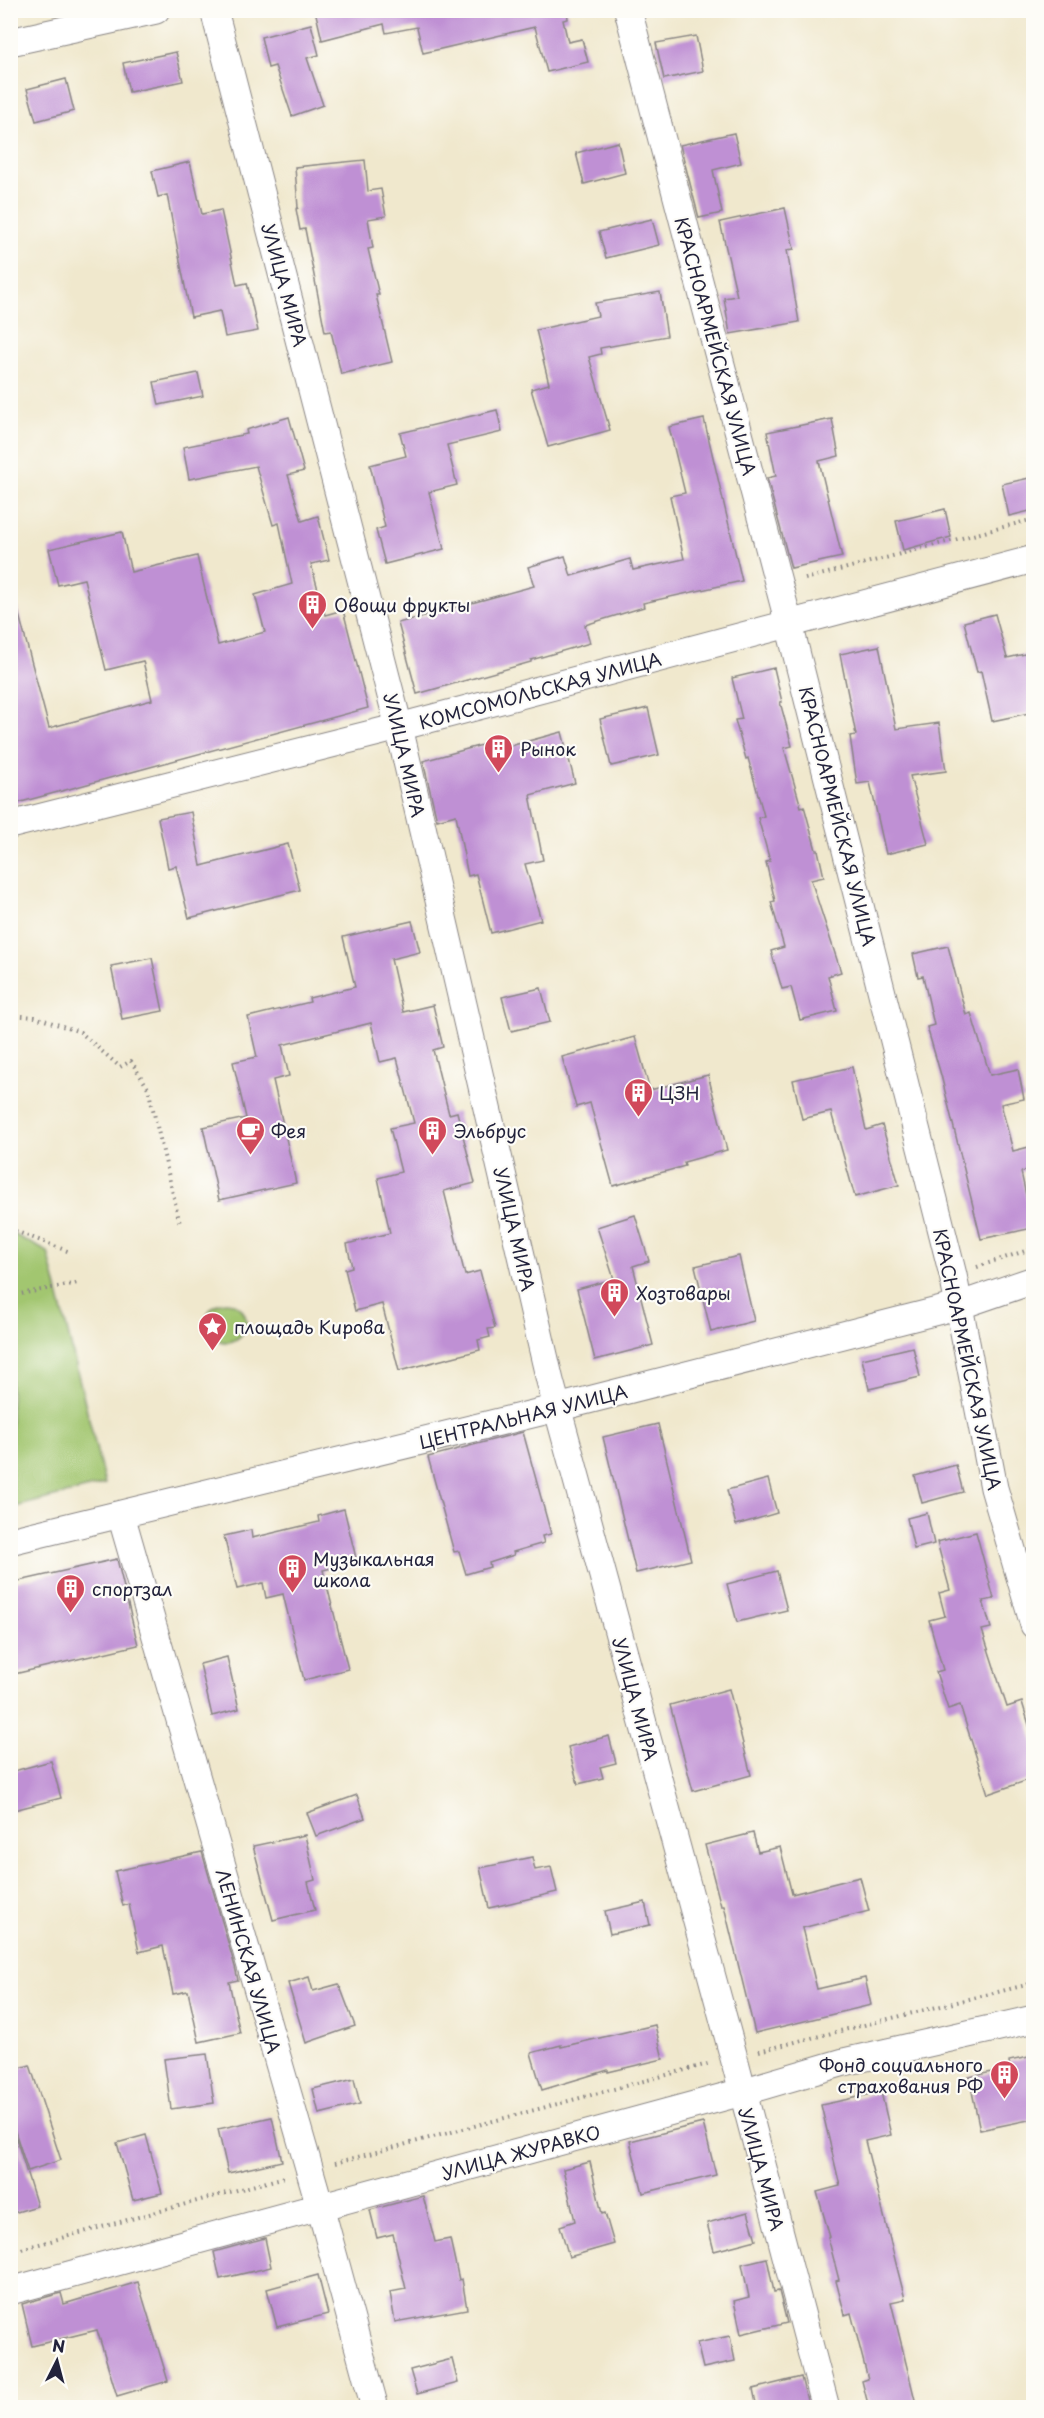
<svg xmlns="http://www.w3.org/2000/svg" width="1044" height="2418" font-family="'Playpen Sans',sans-serif">
<rect width="100%" height="100%" fill="#fdfcf7"/>
<filter id="ink" filterUnits="userSpaceOnUse"><feTurbulence type="fractalNoise" baseFrequency=".0167" numOctaves="2"/><feDisplacementMap in="SourceGraphic" scale="12" xChannelSelector="R" yChannelSelector="G"/><feConvolveMatrix kernelMatrix="1 2 1 2 8 2 1 2 1" color-interpolation-filters="sRGB"/></filter>
<filter id="wash" filterUnits="userSpaceOnUse"><feTurbulence type="fractalNoise" baseFrequency=".008" numOctaves="4" result="noise"/><feDisplacementMap in="SourceGraphic" scale="24" xChannelSelector="R" yChannelSelector="G"/><feGaussianBlur stdDeviation="1.35" result="paint"/><feColorMatrix in="noise" values="0 0 0 0 0 0 0 0 0 0 0 0 0 0 0 0 0 1.4 0 .05"/><feComposite in="paint" operator="in"/></filter>
<g filter="url(#wash)">
<rect width="100%" height="100%" fill="#f0e8cd"/>
<g fill="#a2c670" stroke="#627456" stroke-width="1.5">
<polygon points="11,1233 48,1252 105,1484 11,1508"/>
<circle cx="226" cy="1322" r="20"/>
</g>
<g id="blocks">
<g fill="#bf90d4">
<polygon points="315,10 567,10 568,19 563,20 568,42 582,39 588,62 547,72 535,27 423,53 417,27 386,33 384,24 322,40"/>
<polygon points="311,24 319,55 307,58 323,105 292,116 275,66 268,68 261,37"/>
<polygon points="696,36 703,71 664,79 656,43"/>
<polygon points="176,52 183,81 129,92 123,63"/>
<polygon points="66,79 74,111 36,121 27,89"/>
<polygon points="734,133 741,163 713,170 722,213 699,218 680,145"/>
<polygon points="618,142 625,173 584,184 576,153"/>
<polygon points="365,160 368,191 381,189 386,216 368,219 373,248 368,249 379,295 376,295 392,362 341,374 331,331 325,332 305,229 300,230 296,209 298,208 295,167"/>
<polygon points="190,162 202,214 221,210 237,285 247,283 258,331 225,337 220,311 191,317 167,195 158,197 152,171"/>
<polygon points="785,208 794,249 787,250 799,322 730,334 724,298 737,296 720,222"/>
<polygon points="652,219 659,245 606,258 599,232"/>
<polygon points="660,292 667,336 600,348 601,354 589,357 610,430 548,447 531,389 549,384 536,330 598,316 595,303"/>
<polygon points="198,373 203,396 159,405 154,382"/>
<polygon points="497,410 502,432 447,445 457,485 429,492 444,549 385,564 376,530 385,527 370,465 406,456 400,433"/>
<polygon points="289,417 304,471 288,475 302,521 318,516 329,560 311,564 325,615 343,610 368,708 10,805 10,608 17,607 49,728 152,700 143,661 106,670 84,579 58,585 49,549 122,532 131,572 197,556 218,645 265,632 255,595 292,584 279,523 273,525 256,466 189,479 183,447 247,434 246,430"/>
<polygon points="704,419 742,581 643,603 644,607 585,625 590,643 531,660 531,662 417,694 398,623 534,586 528,567 565,556 571,576 630,559 633,570 684,559 670,496 685,493 669,427"/>
<polygon points="832,419 839,456 819,461 842,557 791,568 767,478 776,476 767,432"/>
<polygon points="1034,477 1034,510 1009,516 1002,484"/>
<polygon points="945,509 951,537 903,550 896,521"/>
<polygon points="995,614 1007,658 1034,652 1034,712 992,721 981,671 977,672 964,622"/>
<polygon points="879,646 896,729 939,723 946,771 910,776 928,844 886,854 870,782 857,784 850,736 856,735 840,654"/>
<polygon points="774,668 782,702 780,702 792,746 784,748 801,807 804,806 816,850 818,850 824,877 811,880 841,972 828,976 837,1011 800,1020 791,987 782,989 771,951 784,947 771,902 775,901 766,862 770,861 758,818 764,816 748,758 746,759 735,720 742,719 732,678"/>
<polygon points="648,708 659,755 611,766 600,719"/>
<polygon points="562,732 575,783 530,795 543,860 525,864 541,920 491,933 476,874 468,876 456,815 437,820 423,761 493,742 495,750"/>
<polygon points="191,812 201,866 288,844 300,890 189,918 176,866 168,868 158,818"/>
<polygon points="412,921 420,952 391,959 403,1012 433,1005 443,1047 433,1050 449,1114 457,1112 475,1183 444,1191 465,1275 480,1271 495,1328 488,1329 490,1337 478,1340 480,1350 399,1371 382,1304 355,1311 345,1269 352,1267 347,1244 390,1233 378,1178 401,1172 390,1128 414,1123 397,1058 380,1062 371,1023 282,1045 289,1076 273,1080 296,1183 219,1200 203,1127 246,1118 233,1062 257,1057 248,1017 310,1002 309,998 355,987 343,937"/>
<polygon points="948,946 966,1015 971,1013 990,1075 1018,1069 1024,1099 1001,1104 1013,1151 1029,1147 1034,1165 1034,1169 1021,1172 1033,1228 981,1239 941,1075 927,1027 934,1025 923,976 918,977 913,954"/>
<polygon points="152,958 163,1011 122,1019 111,966"/>
<polygon points="541,988 550,1022 511,1031 502,997"/>
<polygon points="635,1037 650,1090 708,1075 727,1150 684,1162 685,1166 613,1186 590,1103 576,1107 562,1057"/>
<polygon points="852,1067 866,1130 882,1125 899,1185 855,1197 831,1112 802,1119 793,1080"/>
<polygon points="635,1215 649,1261 633,1266 653,1345 595,1360 577,1289 614,1279 597,1227"/>
<polygon points="739,1256 754,1321 711,1332 695,1266"/>
<polygon points="913,1347 920,1377 869,1389 862,1359"/>
<polygon points="658,1424 691,1560 636,1573 603,1437"/>
<polygon points="523,1432 551,1534 542,1536 544,1543 513,1552 514,1555 489,1563 490,1567 466,1574 459,1551 454,1552 428,1457"/>
<polygon points="956,1465 963,1492 922,1503 915,1476"/>
<polygon points="768,1479 777,1513 736,1525 727,1490"/>
<polygon points="344,1509 357,1562 323,1570 348,1669 304,1680 283,1594 266,1598 263,1583 237,1589 224,1536 251,1530 252,1538 319,1522 318,1516"/>
<polygon points="927,1513 934,1544 914,1549 907,1518"/>
<polygon points="976,1532 994,1599 983,1601 991,1628 982,1630 1007,1707 1022,1702 1034,1741 1034,1778 988,1794 960,1705 948,1709 936,1672 943,1670 929,1620 945,1616 939,1593 950,1590 937,1542"/>
<polygon points="117,1559 138,1645 10,1675 10,1583"/>
<polygon points="777,1571 787,1610 737,1622 727,1584"/>
<polygon points="227,1657 239,1709 212,1716 200,1664"/>
<polygon points="729,1689 751,1775 693,1791 670,1705"/>
<polygon points="609,1736 616,1763 600,1767 603,1778 578,1784 568,1747"/>
<polygon points="51,1761 61,1798 10,1811 10,1772"/>
<polygon points="357,1795 365,1818 316,1836 307,1813"/>
<polygon points="753,1833 758,1852 780,1847 792,1894 860,1877 869,1911 802,1928 817,1989 865,1978 871,2005 755,2033 724,1906 721,1906 705,1845"/>
<polygon points="305,1835 315,1880 308,1882 315,1910 273,1920 253,1846"/>
<polygon points="202,1852 235,1967 238,1980 229,1982 240,2033 199,2042 188,1991 173,1994 163,1946 139,1952 129,1904 123,1906 115,1871"/>
<polygon points="532,1857 535,1870 551,1867 557,1892 489,1908 480,1868"/>
<polygon points="645,1902 650,1925 610,1934 605,1911"/>
<polygon points="309,1977 313,1991 339,1984 355,2026 306,2043 288,1983"/>
<polygon points="655,2025 663,2059 608,2072 608,2070 542,2090 531,2053 561,2045 561,2047"/>
<polygon points="207,2054 214,2103 171,2109 164,2059"/>
<polygon points="1034,2056 1034,2119 980,2130 969,2077 1010,2068 1009,2061"/>
<polygon points="30,2065 61,2160 28,2171 10,2116 10,2071"/>
<polygon points="354,2079 360,2104 319,2114 313,2089"/>
<polygon points="881,2092 891,2135 865,2141 905,2299 891,2302 917,2408 869,2408 862,2381 868,2379 851,2313 845,2315 836,2281 839,2280 828,2237 830,2237 817,2192 840,2186 821,2105"/>
<polygon points="272,2117 282,2161 228,2173 218,2129"/>
<polygon points="703,2123 716,2175 643,2193 630,2141"/>
<polygon points="146,2135 162,2193 133,2200 117,2143"/>
<polygon points="16,2138 37,2206 10,2214 10,2139"/>
<polygon points="590,2162 602,2214 605,2213 614,2244 569,2257 560,2226 575,2221 563,2169"/>
<polygon points="423,2196 435,2242 450,2239 459,2280 462,2279 467,2309 395,2322 390,2292 406,2289 393,2234 377,2238 370,2210"/>
<polygon points="748,2212 756,2240 714,2251 707,2223"/>
<polygon points="265,2238 271,2267 220,2279 214,2252"/>
<polygon points="767,2258 774,2292 779,2291 787,2323 741,2334 734,2301 749,2297 742,2264"/>
<polygon points="318,2275 328,2314 277,2327 267,2289"/>
<polygon points="138,2282 168,2381 117,2396 97,2330 32,2346 22,2304 61,2293 64,2304"/>
<polygon points="730,2336 735,2361 703,2368 697,2343"/>
<polygon points="452,2359 458,2383 417,2394 410,2370"/>
<polygon points="801,2377 809,2408 757,2408 753,2389"/>
</g>
</g>
</g>
<g filter="url(#ink)">
<use href="#blocks" fill-opacity="0" stroke="#898584" stroke-width="1.5"/>
<g fill="none" stroke-linecap="round" stroke-linejoin="round">
<defs>
<g id="minor">
<polyline points="214,10 399,727 550,1381 734,2058 826,2408"/>
<polyline points="628,10 789,624 953,1275 994,1488 1034,1625"/>
<polyline points="10,42 156,10"/>
<polyline points="10,825 399,727 1034,559"/>
<polyline points="121,1515 320,2206 375,2408"/>
<polyline points="10,1541 557,1408 961,1305 1034,1280"/>
<polyline points="10,2291 742,2092 844,2062 1034,2019"/>
</g>
</defs>
<use href="#minor" stroke="#898584" stroke-width="29"/>
<g stroke="#898584" stroke-width="4" stroke-dasharray="1.5 4.5" stroke-linecap="butt">
<polyline points="805,579 1034,519"/>
<polyline points="10,1015 35,1017 80,1032 120,1067 131,1061 148,1088 180,1224"/>
<polyline points="10,1229 70,1252"/>
<polyline points="977,1267 1034,1248"/>
<polyline points="10,1296 78,1283"/>
<polyline points="759,2051 1034,1983"/>
<polyline points="335,2163 708,2064"/>
<polyline points="10,2252 285,2177"/>
</g>
<use href="#minor" stroke="#fff" stroke-width="27"/>
</g>
</g>
<defs>
<symbol id="building-pin" viewBox="-11 -11 22 30"><path d="M0 17L-7.5 6A9.5 9.5 0 1 1 7.5 6Z" fill="#d1495b" stroke="#fdfcf7"/><path d="M-4-6H4V6H1V3H-1V6H-4ZM-2.5-4.3h1.7v1.8h-1.7ZM.8-4.3h1.7v1.8H.8ZM-2.5-1h1.7V.8h-1.7ZM.8-1h1.7V.8H.8Z" fill="#fff"/></symbol>
<symbol id="cafe-pin" viewBox="-11 -11 22 30"><path d="M0 17L-7.5 6A9.5 9.5 0 1 1 7.5 6Z" fill="#d1495b" stroke="#fdfcf7"/><path d="M-5.5-4.5H6V0H3Q3 3.5 0 3.5H-2.5Q-5.5 3.5-5.5 0ZM3-3.2v2h1.7v-2ZM-6 4.5H4V6H-6Z" fill="#fff"/></symbol>
<symbol id="sight-pin" viewBox="-11 -11 22 30"><path d="M0 17L-7.5 6A9.5 9.5 0 1 1 7.5 6Z" fill="#d1495b" stroke="#fdfcf7"/><path d="M0-6L1.8-2.2L6-1.7L2.9 1.2L3.7 5.4L0 3.3L-3.7 5.4L-2.9 1.2L-6-1.7L-1.8-2.2Z" fill="#fff"/></symbol>
</defs>
<g fill-rule="evenodd">
<use href="#building-pin" x="296" y="588" width="33" height="45"/>
<use href="#building-pin" x="482" y="732" width="33" height="45"/>
<use href="#building-pin" x="622" y="1076" width="33" height="45"/>
<use href="#cafe-pin" x="234" y="1114" width="33" height="45"/>
<use href="#building-pin" x="416" y="1114" width="33" height="45"/>
<use href="#building-pin" x="598" y="1276" width="33" height="45"/>
<use href="#sight-pin" x="196" y="1310" width="33" height="45"/>
<use href="#building-pin" x="276" y="1552" width="33" height="45"/>
<use href="#building-pin" x="54" y="1572" width="33" height="45"/>
<use href="#building-pin" x="988" y="2058" width="33" height="45"/>
</g>
<g text-anchor="middle" dominant-baseline="central" stroke-width="4.5" stroke-linejoin="round" paint-order="stroke">
<g font-size="18" fill="#22223b" stroke="#fdfcf7">
<text transform="translate(285 285) rotate(75)">УЛИЦА МИРА</text>
<text transform="translate(716 346) rotate(75)">КРАСНОАРМЕЙСКАЯ УЛИЦА</text>
<text transform="translate(540 690) rotate(-15)">КОМСОМОЛЬСКАЯ УЛИЦА</text>
<text transform="translate(405 755) rotate(77)">УЛИЦА МИРА</text>
<text transform="translate(838 816) rotate(76)">КРАСНОАРМЕЙСКАЯ УЛИЦА</text>
<text transform="translate(515 1229) rotate(77)">УЛИЦА МИРА</text>
<text transform="translate(968 1359) rotate(78)">КРАСНОАРМЕЙСКАЯ УЛИЦА</text>
<text transform="translate(523 1416) rotate(-14)">ЦЕНТРАЛЬНАЯ УЛИЦА</text>
<text transform="translate(636 1699) rotate(75)">УЛИЦА МИРА</text>
<text transform="translate(249 1961) rotate(74)">ЛЕНИНСКАЯ УЛИЦА</text>
<text transform="translate(521 2152) rotate(-15)">УЛИЦА ЖУРАВКО</text>
<text transform="translate(762 2169) rotate(75)">УЛИЦА МИРА</text>
</g>
<g font-size="18" fill="#22223b" stroke="#fdfcf7" text-anchor="start">
<text x="334" y="604">Овощи фрукты</text>
<text x="520" y="748">Рынок</text>
<text x="659" y="1092">ЦЗН</text>
<text x="271" y="1130">Фея</text>
<text x="454" y="1130">Эльбрус</text>
<text x="636" y="1292">Хозтовары</text>
<text x="234" y="1326">площадь Кирова</text>
<text x="313" y="1558">Музыкальная<tspan x="313" dy="21">школа</tspan></text>
<text x="92" y="1588">спортзал</text>
<text x="983" y="2064" text-anchor="end">Фонд социального<tspan x="983" dy="21">страхования РФ</tspan></text>
</g>
</g>
<rect width="1044" height="2418" fill="none" stroke="#fdfcf7" stroke-width="36"/>
<g transform="translate(57 2361) rotate(6)" stroke="#fdfcf7" stroke-width="4.5" paint-order="stroke">
<path d="M0-4.5L10 22L0 15L-10 22Z" fill="#22223b"/>
<text y="-9" font-size="16" font-weight="bold" text-anchor="middle" fill="#22223b">N</text>
</g>
</svg>
